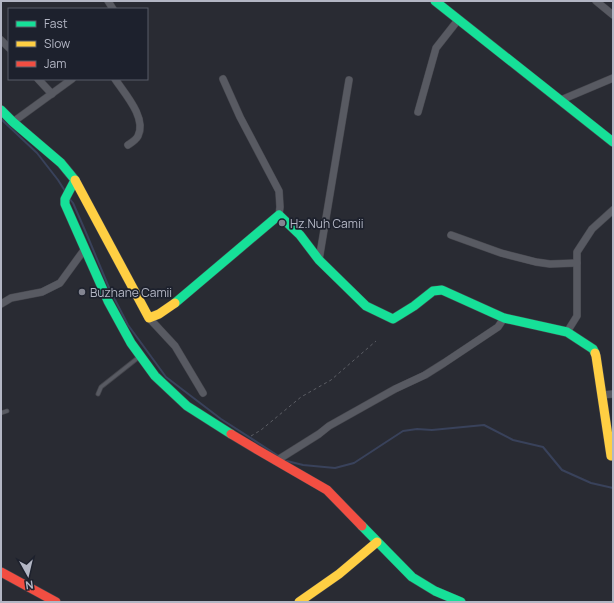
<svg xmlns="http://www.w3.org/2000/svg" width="614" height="603" font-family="Manrope,sans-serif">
<rect width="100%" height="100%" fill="#292b33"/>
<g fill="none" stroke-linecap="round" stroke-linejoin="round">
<g stroke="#39425b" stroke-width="2">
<polyline points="1,119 37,153 58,180 65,191"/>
<polyline points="69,198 73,203 87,235 110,290 128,325 166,377 221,419 280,457"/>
<polyline points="287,461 303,465 335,468 354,463 403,431 417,429 432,430 484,425 513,440 543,447 562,470 591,483 613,488"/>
</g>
<defs>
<g id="lane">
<polyline points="98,394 101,387 139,357"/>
<polyline points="1,413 7,411"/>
</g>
<g id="street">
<polyline points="108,1 113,9"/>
<polyline points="596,1 613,15"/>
<polyline points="1,40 9,48"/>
<polyline points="38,79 52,94"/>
<path d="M115 79C125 94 147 118 138 136 136 140 131 143 128 145"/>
<polyline points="223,79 240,117 279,191 280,207 279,215"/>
<polyline points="561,100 613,78"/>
<polyline points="418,112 436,48 458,20"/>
<polyline points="13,122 72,79"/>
<polyline points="451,235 501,253 536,262 550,264 577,263"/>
<polyline points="319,260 349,80"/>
<polyline points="1,304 11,298 42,292 60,283 84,250"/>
<polyline points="149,318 175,346 203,393"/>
<polyline points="567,332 577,316 577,252 592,229 613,210"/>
<polyline points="602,395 613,394"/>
<polyline points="276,461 319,434 329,426 395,389 425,375 444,363 498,327 504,318"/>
</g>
<g id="fast">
<polyline points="435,1 613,142"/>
<polyline points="1,110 13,122 61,163 75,180 65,199 65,204 108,301 131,343 155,376 187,406 231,434"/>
<polyline points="175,303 279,215 300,235 319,260 366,306 393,319 414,306 433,291 442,290 504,318 567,332 593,349 595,353"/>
<polyline points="362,526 412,577 435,591 461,602"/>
</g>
<g id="slow">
<polyline points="75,180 149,318 159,314 175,303"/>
<polyline points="595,353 596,356 611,456"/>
<polyline points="299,602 339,574 377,542"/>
</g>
<g id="jam">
<polyline points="231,434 256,449 327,490 362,526"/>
<polyline points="1,572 56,602"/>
</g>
</defs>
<use href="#lane" stroke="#45464d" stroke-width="5"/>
<use href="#street" stroke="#45464d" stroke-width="8"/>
<use href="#fast" stroke="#45464d" stroke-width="10"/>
<use href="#slow" stroke="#45464d" stroke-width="10"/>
<use href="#jam" stroke="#45464d" stroke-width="10"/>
<polyline stroke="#5c5e65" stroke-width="1" stroke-dasharray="3 3" stroke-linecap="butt" points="251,436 261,430 301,397 331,380 376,341"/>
<use href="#lane" stroke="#585a62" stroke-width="3.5"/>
<use href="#street" stroke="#585a62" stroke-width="7"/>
<use href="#fast" stroke="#16e098" stroke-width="9"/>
<use href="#slow" stroke="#ffcf43" stroke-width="9"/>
<use href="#jam" stroke="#f24e42" stroke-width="9"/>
</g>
<g fill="#838591" stroke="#1d212d" stroke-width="1.5">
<circle cx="282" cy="223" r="4"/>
<circle cx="82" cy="292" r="4"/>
</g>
<g text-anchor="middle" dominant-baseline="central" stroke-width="3.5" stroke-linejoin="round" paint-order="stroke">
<g font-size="12" fill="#b3b6c4" stroke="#1d212d" text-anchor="start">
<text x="290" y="223">Hz.Nuh Camii</text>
<text x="90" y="292">Buzhane Camii</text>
</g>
</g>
<rect width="614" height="603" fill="none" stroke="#b3b6c4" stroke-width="4"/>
<rect x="8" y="8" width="140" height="72" fill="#1d212d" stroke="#595d69"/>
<rect x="16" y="21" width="20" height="6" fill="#16e098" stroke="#595d69"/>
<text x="44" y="28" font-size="12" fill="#b3b6c4">Fast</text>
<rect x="16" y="41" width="20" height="6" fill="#ffcf43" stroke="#595d69"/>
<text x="44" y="48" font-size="12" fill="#b3b6c4">Slow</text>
<rect x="16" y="61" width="20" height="6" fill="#f24e42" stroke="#595d69"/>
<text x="44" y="68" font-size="12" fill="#b3b6c4">Jam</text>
<g transform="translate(28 575) rotate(172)" stroke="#1d212d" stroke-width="3" paint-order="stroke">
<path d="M0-3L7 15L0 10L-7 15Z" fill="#b3b6c4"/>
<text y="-6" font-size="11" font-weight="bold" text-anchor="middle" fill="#b3b6c4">N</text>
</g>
</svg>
